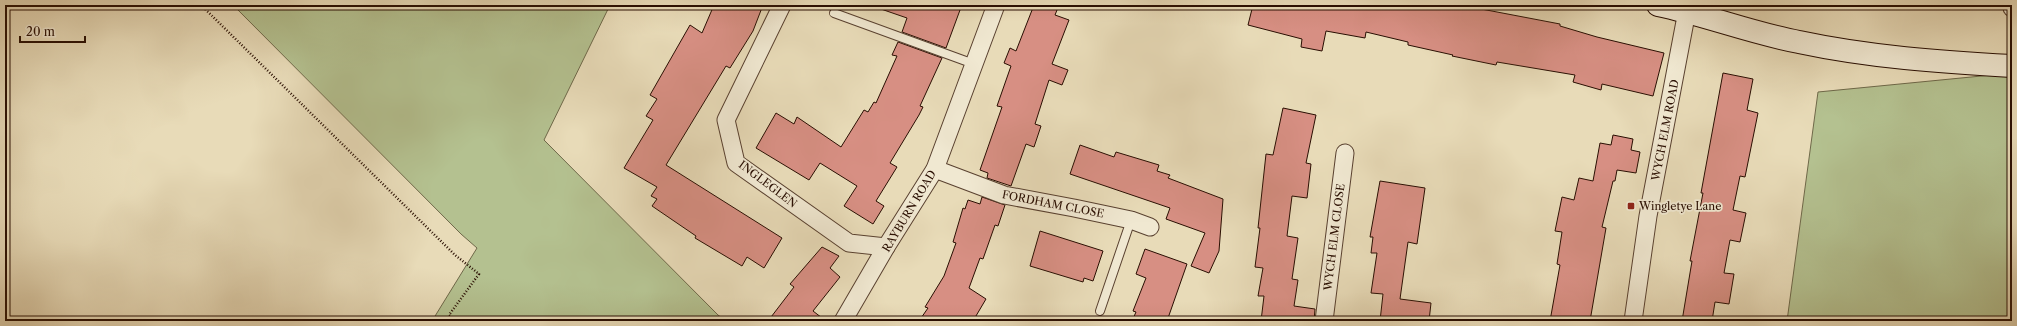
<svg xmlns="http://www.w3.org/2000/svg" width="2017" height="326" font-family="'Libre Caslon Text',serif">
<rect width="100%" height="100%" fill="#e8dbb8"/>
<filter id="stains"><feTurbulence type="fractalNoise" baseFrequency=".005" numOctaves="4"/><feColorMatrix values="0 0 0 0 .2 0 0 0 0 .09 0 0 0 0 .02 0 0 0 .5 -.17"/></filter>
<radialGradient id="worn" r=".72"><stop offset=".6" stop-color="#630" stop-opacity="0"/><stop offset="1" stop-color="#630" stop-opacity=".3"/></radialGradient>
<g fill="#b4c190" stroke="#6e6849">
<polygon points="233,5 610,5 544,140 718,315 726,321 432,321 477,248 461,234"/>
<polygon points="2012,73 2012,321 1787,321 1818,92"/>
</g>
<g fill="#d78f83" stroke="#290e02">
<polygon points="714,5 763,5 753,31 730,68 726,66 666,165 782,238 764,268 747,257 742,266 695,238 696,236 652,206 657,199 651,196 657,187 624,168 653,120 646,116 657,99 650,95 690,25 702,33"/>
<polygon points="878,5 946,5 960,10 946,48 902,32 907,18 878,8"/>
<polygon points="1034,5 1059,5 1055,15 1069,20 1052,64 1068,70 1062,85 1049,80 1035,124 1041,126 1034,147 1026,144 1011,186 987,178 988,173 980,170 1002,107 997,106 1011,66 1004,63 1010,48 1016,51"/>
<polygon points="1253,5 1467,5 1476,7 1476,8 1560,24 1560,26 1597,37 1664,53 1653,96 1602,84 1601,90 1573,82 1575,75 1497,62 1496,65 1452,56 1453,55 1408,45 1408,42 1366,32 1365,38 1326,31 1322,51 1301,47 1302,39 1248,25"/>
<polygon points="898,42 942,58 920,106 923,107 919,115 890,163 897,167 876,201 884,206 873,224 844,206 857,186 820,163 809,180 756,148 776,113 794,124 797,117 841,147 864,110 868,112 874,102 876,103 897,56 892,55"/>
<polygon points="1723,73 1753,79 1747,110 1758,113 1745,177 1740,176 1733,210 1746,213 1740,242 1730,240 1724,273 1734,274 1729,304 1715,302 1712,321 1682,321 1692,261 1690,261 1703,193 1701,193"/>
<polygon points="1283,108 1316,115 1306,163 1311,164 1307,198 1292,196 1287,236 1298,238 1292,279 1298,280 1294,306 1315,309 1314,321 1261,321 1264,296 1258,296 1263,268 1255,267 1260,228 1258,228 1266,154 1273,155"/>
<polygon points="1613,135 1633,139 1631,150 1640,152 1636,173 1617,170 1615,181 1613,181 1602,227 1606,228 1590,321 1550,321 1560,265 1557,264 1562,232 1555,231 1562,197 1574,200 1579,178 1593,181 1600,143 1611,145"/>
<polygon points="1080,145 1114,157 1116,152 1159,165 1157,171 1170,175 1168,178 1223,199 1219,251 1209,273 1191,266 1205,233 1166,219 1170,208 1070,174"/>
<polygon points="1380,181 1425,188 1417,244 1408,242 1400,299 1431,303 1429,321 1380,321 1383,294 1371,293 1377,253 1371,253 1373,237 1370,237"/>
<polygon points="982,197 1005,205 998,226 995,225 983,259 980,258 969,288 986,299 973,321 919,321 928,308 925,307 944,276 956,243 953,242 963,208 965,209 968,200 980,204"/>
<polygon points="1040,231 1103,251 1093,281 1084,278 1083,282 1030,266"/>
<polygon points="822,247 839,256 830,268 840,277 813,311 826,321 768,321 794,287 790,284"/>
<polygon points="1145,249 1187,264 1167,321 1132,321 1136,312 1133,311 1146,278 1136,274"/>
</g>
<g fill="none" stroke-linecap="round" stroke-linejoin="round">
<defs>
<g id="lane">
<polyline points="834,13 974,64"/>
<polyline points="1100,311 1131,220"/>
</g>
<g id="street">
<polyline points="782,5 726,120 736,163 849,243 886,247"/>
<polyline points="2012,5 2012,8"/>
<polyline points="935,169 1004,195 1074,208 1131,220 1150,227"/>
<polyline points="843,321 886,247 935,169 996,5"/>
<polyline points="1324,321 1345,153"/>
<polyline points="1633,321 1648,216 1687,11"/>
</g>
<path id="secondary" d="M1658 5C1706 15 1751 33 1799 42 1869 57 1941 62 2012 66"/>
</defs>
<use href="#lane" stroke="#594130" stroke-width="10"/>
<use href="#street" stroke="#594130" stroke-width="19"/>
<use href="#secondary" stroke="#290e02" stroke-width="24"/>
<polyline stroke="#290e02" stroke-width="2.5" stroke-dasharray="1 2" stroke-linecap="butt" points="201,5 455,255 479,274 449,315 456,321"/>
<use href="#lane" stroke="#f0e8d1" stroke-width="8"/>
<use href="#street" stroke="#f0e8d1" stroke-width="17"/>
<use href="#secondary" stroke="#f0e8d1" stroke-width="22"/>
</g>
<rect fill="#8f2418" stroke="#f0e8d1" stroke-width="1.5" x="1627" y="202" width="8" height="8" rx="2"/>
<g text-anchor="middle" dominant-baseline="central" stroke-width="3.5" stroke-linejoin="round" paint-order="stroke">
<g font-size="11" fill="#290e02" stroke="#f0e8d1">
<text transform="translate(1665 130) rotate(-79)">WYCH ELM ROAD</text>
<text transform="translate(768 184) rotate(37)">INGLEGLEN</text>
<text transform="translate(1053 204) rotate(11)">FORDHAM CLOSE</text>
<text transform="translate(909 211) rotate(-59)">RAYBURN ROAD</text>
<text transform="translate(1334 237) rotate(-83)">WYCH ELM CLOSE</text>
</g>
<g font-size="11" fill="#290e02" stroke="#f0e8d1" text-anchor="start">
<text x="1639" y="206">Wingletye Lane</text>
</g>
</g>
<rect width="2017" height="326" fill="none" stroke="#e8dbb8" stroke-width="20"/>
<rect x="6" y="6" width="2005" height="314" fill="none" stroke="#290e02" stroke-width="2"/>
<rect x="10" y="10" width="1997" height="306" fill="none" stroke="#290e02"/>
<path d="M20 36v6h65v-6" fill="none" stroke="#290e02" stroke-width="2"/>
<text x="26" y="36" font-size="12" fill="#290e02" stroke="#f0e8d1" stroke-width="3" paint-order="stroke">20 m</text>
<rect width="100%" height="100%" filter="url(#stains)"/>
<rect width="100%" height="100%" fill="url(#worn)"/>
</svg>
